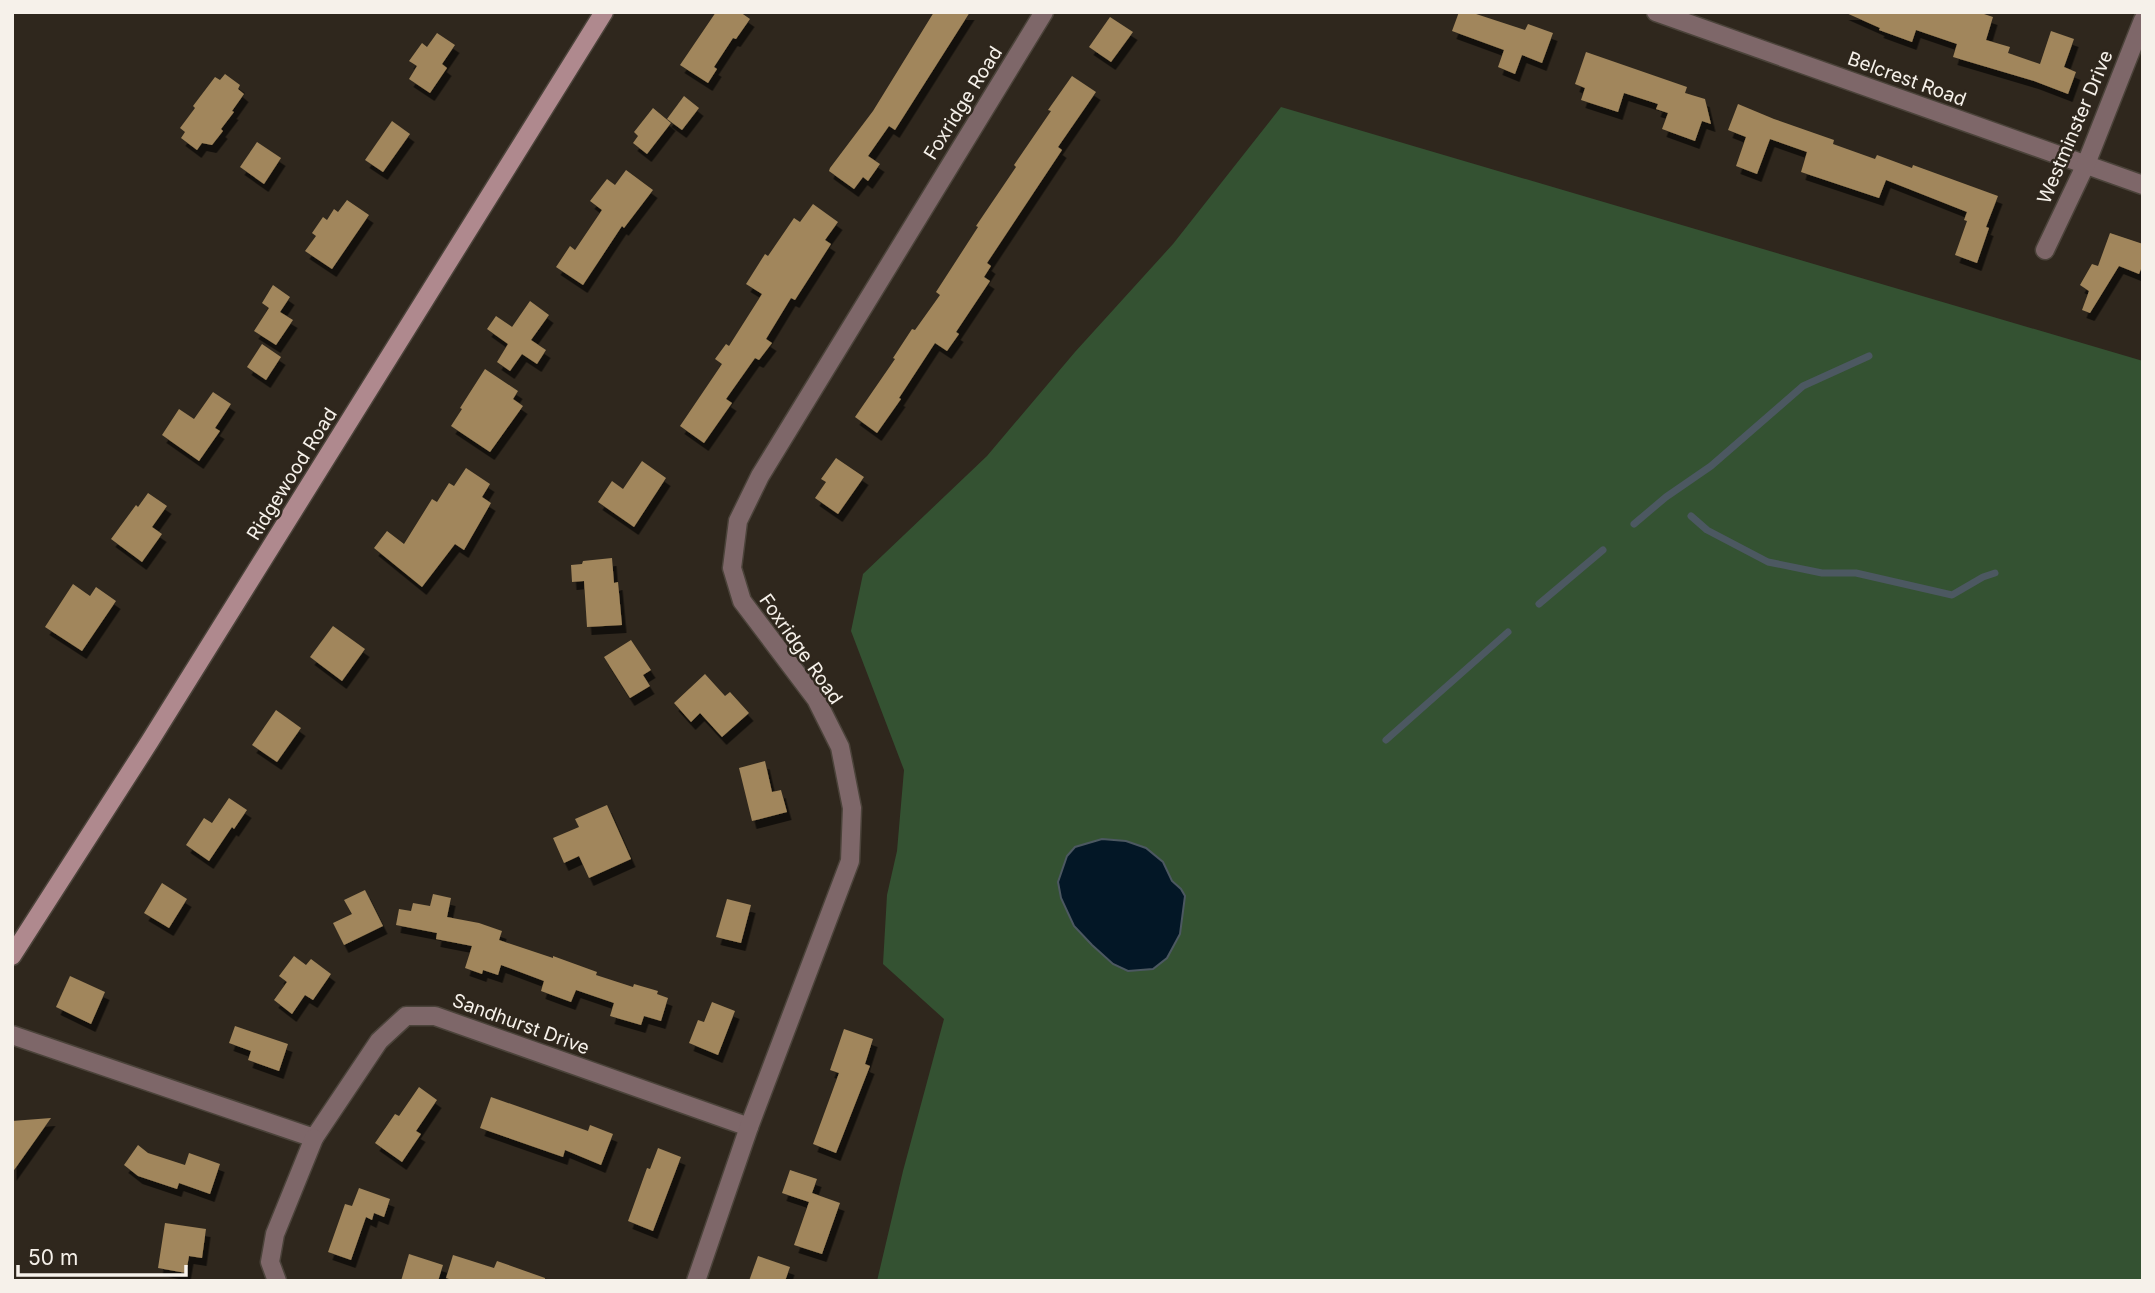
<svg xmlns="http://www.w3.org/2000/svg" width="2155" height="1293" font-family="Inter,sans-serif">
<defs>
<filter id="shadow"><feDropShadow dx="4.5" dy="8" stdDeviation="0" flood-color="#0009"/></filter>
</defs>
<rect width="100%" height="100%" fill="#2f271d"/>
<polygon fill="#345232" points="1281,107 2143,361 2143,1281 877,1281 903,1171 944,1019 883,964 887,895 897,851 904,770 851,631 863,574 987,456 1075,352 1173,244"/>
<polygon fill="#031726" stroke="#4c5861" stroke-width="2" points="1102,839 1126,841 1146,848 1163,862 1172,881 1181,889 1185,896 1180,934 1167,958 1153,969 1128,971 1113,964 1092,945 1074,926 1061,898 1058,882 1067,856 1075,847"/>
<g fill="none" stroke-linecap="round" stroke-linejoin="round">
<g stroke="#4c5861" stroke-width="7">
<polyline points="1691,516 1707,530 1768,562 1822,573 1856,573 1952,595 1983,577 1995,573"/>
<polyline points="1634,524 1666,497 1711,466 1803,386 1869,356"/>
<polyline points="1539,604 1603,550"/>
<polyline points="1386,740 1508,632"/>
</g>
</g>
<g fill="#a1865b" filter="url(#shadow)">
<polygon points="716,12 740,12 750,19 736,39 733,38 714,67 717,69 708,83 680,65"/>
<polygon points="934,12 970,12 895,130 889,126 868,156 880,164 868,181 863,177 854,189 829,171 830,168 873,111"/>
<polygon points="1459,12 1470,12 1525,30 1528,24 1553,33 1542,63 1522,55 1515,74 1498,67 1504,50 1452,31"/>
<polygon points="1844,12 1978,12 1993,17 1986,40 2010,47 2008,53 2040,64 2051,31 2074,39 2064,67 2076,72 2068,94 2034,81 1953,57 1957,44 1916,30 1912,42 1879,30 1880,28"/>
<polygon points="1110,17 1133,32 1111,62 1089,47"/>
<polygon points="437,33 455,45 442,64 447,68 430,93 409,79 417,66 409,61 422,43 427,47"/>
<polygon points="1586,52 1687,87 1685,93 1705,99 1711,124 1702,121 1695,141 1662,129 1668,113 1656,109 1658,104 1624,93 1618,112 1581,100 1585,88 1575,84"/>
<polygon points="225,74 240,85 238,89 244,94 232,111 234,112 221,129 223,131 212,145 202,143 197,150 181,138 185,132 180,128 195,108 193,106 215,77 220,80"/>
<polygon points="1072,76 1096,92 1058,147 1062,150 987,263 991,266 984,277 990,281 956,332 959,334 947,351 935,343 899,398 901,399 877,433 855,417 895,359 893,358 912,329 915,330 940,295 936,292 978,227 976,226 1016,167 1014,165 1051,111 1048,110"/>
<polygon points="684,96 699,108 682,130 667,119"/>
<polygon points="1738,104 1774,119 1834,140 1833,144 1875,159 1877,155 1912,168 1913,165 1998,196 1986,227 1989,228 1977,263 1955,255 1967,221 1964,220 1967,212 1886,180 1879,198 1801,172 1807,152 1770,139 1757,174 1736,166 1746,137 1728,130"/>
<polygon points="653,108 671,123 647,154 633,143 638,136 634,132"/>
<polygon points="392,121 410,134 383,172 365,160"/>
<polygon points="257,142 281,158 264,184 240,167"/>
<polygon points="626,170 653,190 624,228 622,226 583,285 556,267 570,246 575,250 602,210 590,201 607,179 615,185"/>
<polygon points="347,200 369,215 332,269 305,251 316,236 312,233 323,217 327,220 334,209 338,212"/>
<polygon points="813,204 838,222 825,240 831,244 795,300 791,298 766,339 772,343 759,360 755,358 726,399 732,403 704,443 680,426 722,364 715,359 726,344 729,346 762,294 746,284 765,254 768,256 794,218 800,222"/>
<polygon points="2110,233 2143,244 2143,264 2139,274 2119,266 2090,313 2082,310 2089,291 2080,285 2092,264 2098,266"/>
<polygon points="273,285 290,297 280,312 293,320 276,345 254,331 269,308 262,303"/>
<polygon points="530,301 549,315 531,340 546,350 537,364 522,354 510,371 497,362 508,344 487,329 496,316 518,331 512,327"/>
<polygon points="262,344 281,357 266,380 247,367"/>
<polygon points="485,369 518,391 513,399 523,406 490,452 451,426 462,409 460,408"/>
<polygon points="213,392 231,404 215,428 220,431 199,461 162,435 179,409 194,419"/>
<polygon points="836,458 864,477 838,514 815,498 826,482 821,479"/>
<polygon points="642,461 666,478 634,527 598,502 612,481 623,489"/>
<polygon points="466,468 490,484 482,497 491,503 464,550 455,544 422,587 374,548 387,531 404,544 432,499 437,502 449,483 454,486"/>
<polygon points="148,493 167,506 152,527 162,534 142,562 111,539 136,505 138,507"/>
<polygon points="612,558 614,583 618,582 622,625 587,627 584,581 572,582 571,565 582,564 583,561"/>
<polygon points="73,584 90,596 96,587 116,601 82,651 45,627"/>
<polygon points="333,626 365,649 342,681 310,657"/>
<polygon points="631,640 651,670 643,675 650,686 630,698 604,657"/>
<polygon points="705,674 725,696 730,692 749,713 722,737 700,713 691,722 674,703"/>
<polygon points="276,710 301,728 277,762 252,745"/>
<polygon points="765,761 772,792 781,790 787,812 752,821 739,768"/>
<polygon points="229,798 247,810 234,829 232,827 209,861 186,845 204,818 212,823"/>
<polygon points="607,805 631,859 589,878 579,856 564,863 553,838 579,827 575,819"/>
<polygon points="162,883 187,899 169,928 144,913"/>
<polygon points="365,890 383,926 344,945 333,923 352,914 344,900"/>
<polygon points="433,894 451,898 447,917 479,923 502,931 499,940 553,958 553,956 597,972 596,975 633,987 634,984 658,991 657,994 668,998 661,1021 644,1016 641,1025 610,1016 614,1003 576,990 571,1002 541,991 544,981 501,965 498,975 483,970 482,974 465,968 472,946 436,939 437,933 396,925 399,909 411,911 413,903 430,906"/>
<polygon points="727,899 751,905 741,943 716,937"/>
<polygon points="294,956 306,965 311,959 331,974 313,1000 305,995 292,1014 274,1000 287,982 279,976"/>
<polygon points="70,976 105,992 91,1024 56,1007"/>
<polygon points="712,1002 735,1011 718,1055 689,1043 698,1020 704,1022"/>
<polygon points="235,1026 288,1044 279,1071 248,1060 251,1051 229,1043"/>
<polygon points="844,1029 873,1039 865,1064 870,1066 836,1153 813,1144 839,1073 830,1070"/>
<polygon points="419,1087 437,1100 416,1131 421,1134 402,1162 375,1143 395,1114 399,1116"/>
<polygon points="491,1097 588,1131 590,1125 613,1134 601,1165 565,1150 563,1157 480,1128"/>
<polygon points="51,1118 12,1173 12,1121"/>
<polygon points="138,1145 148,1153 185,1165 189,1153 220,1164 210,1194 179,1183 177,1189 138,1176 124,1165"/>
<polygon points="658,1148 681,1157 653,1231 628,1221 647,1168 650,1169"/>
<polygon points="790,1170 817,1179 812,1193 840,1203 822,1254 794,1245 809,1202 782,1193"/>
<polygon points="359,1188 390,1199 384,1217 374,1213 372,1220 366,1217 351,1260 328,1252 345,1204 352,1206"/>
<polygon points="165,1223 206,1229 202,1258 189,1256 186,1273 158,1268"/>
<polygon points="409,1254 443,1265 438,1281 401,1281"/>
<polygon points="453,1255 494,1268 497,1261 545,1278 545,1281 455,1281 446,1278"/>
<polygon points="758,1256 790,1267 785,1281 749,1281"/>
</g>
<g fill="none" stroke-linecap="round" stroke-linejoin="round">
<defs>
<g id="street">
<polyline points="1656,12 2143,185"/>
<polyline points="2045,250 2086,164 2143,20"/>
<polyline points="12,1035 314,1138 379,1041 406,1016 435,1016 749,1127"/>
<polyline points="277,1281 270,1262 275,1234 314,1138"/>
<polyline points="696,1281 749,1127 850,861 852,808 840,747 816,699 742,601 732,568 738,521 760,476 1044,12"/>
</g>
<polyline id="secondary" points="12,956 150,741 604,12"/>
</defs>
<use href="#street" stroke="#4b433a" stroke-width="21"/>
<use href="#secondary" stroke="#4b433a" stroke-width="21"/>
<use href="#street" stroke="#7e6769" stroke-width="18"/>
<use href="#secondary" stroke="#af898e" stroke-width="18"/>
</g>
<g text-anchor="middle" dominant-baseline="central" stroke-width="5" stroke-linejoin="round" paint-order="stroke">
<g font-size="19" fill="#f6f1ea" stroke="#2f271d">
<text transform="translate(1907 79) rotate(20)">Belcrest Road</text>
<text transform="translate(963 103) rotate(-58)">Foxridge Road</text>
<text transform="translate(2075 127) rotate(-67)">Westminster Drive</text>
<text transform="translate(292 474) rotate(-58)">Ridgewood Road</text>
<text transform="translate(801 649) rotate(55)">Foxridge Road</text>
<text transform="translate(521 1024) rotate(20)">Sandhurst Drive</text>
</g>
</g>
<rect width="2155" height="1293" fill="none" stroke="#f6f1ea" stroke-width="28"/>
<path d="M18 1265v10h168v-10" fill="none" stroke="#f6f1ea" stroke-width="3.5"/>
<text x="28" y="1265" font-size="21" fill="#f6f1ea" stroke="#2f271d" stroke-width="5" paint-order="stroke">50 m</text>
</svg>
